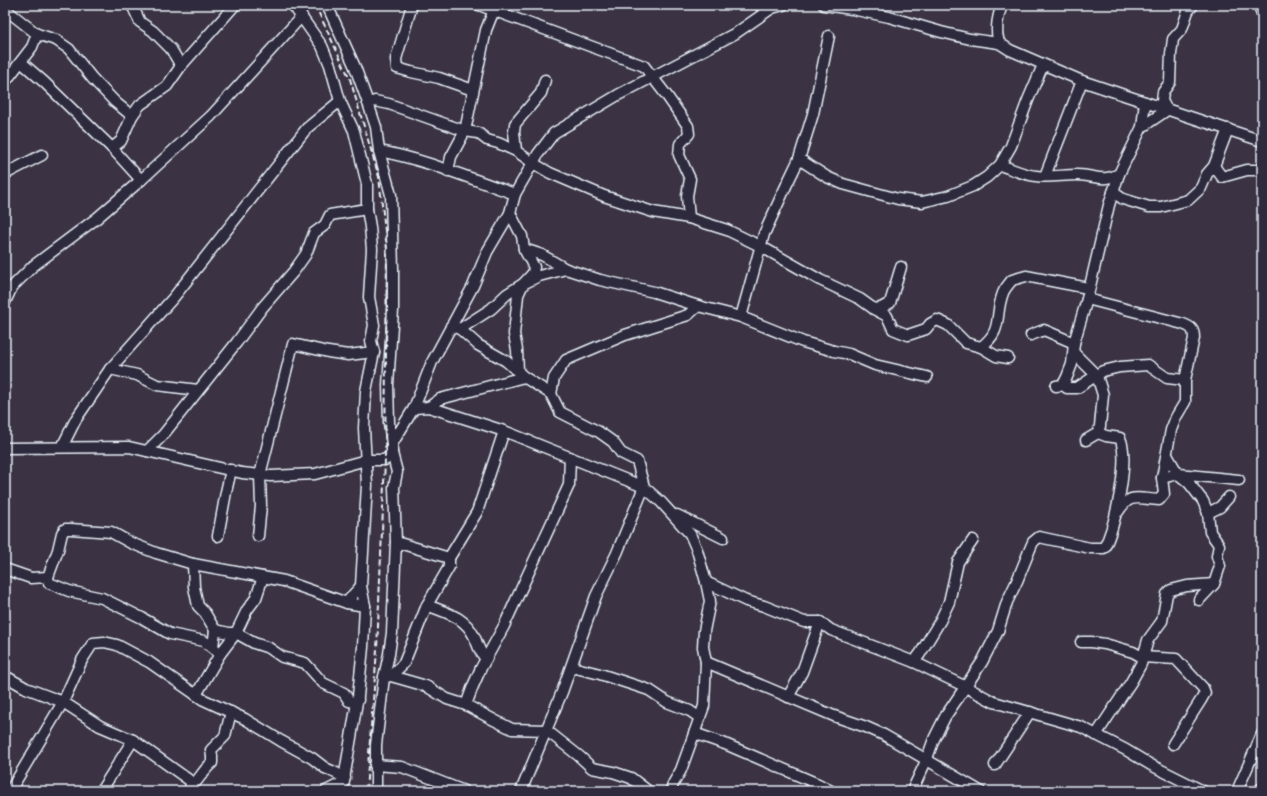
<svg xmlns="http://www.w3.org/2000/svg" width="1267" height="796" font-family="'Architects Daughter',sans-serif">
<rect width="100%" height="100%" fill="#3b3343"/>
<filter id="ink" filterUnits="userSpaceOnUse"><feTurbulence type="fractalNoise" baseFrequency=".025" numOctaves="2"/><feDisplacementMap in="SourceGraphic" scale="8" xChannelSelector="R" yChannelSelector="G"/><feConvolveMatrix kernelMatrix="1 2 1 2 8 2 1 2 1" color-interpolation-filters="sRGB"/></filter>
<g filter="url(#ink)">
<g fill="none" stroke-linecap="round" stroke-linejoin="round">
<defs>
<g id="minor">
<polyline points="132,5 140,22 153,31 171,49 181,66"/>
<polyline points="293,5 322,46 330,65 340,101 354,131 367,184 367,209 370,227 372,249 369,297 374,325 371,341 374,352 366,391 364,428 367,485 361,586 365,606 363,647 358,696 342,791"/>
<polyline points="327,5 355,67 368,103 376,127 379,151 391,195 393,270 393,310 388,385 389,423 392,444"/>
<polyline points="412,5 396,59 397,68 411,72 439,78 473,90"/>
<polyline points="479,5 644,66 667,96 688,126 689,134 680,144 679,155 690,179 687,196 689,218"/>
<polyline points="759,5 772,8"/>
<polyline points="824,5 852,9 889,17 941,32 970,39 999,43 1010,50 1082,81 1262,141"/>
<polyline points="1259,5 1262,15"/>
<polyline points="5,9 37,34 56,40 69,49 92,78 115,102 132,116"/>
<path d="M999 43C995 30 997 18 1002 5"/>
<polyline points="21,62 44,82 112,148 141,180"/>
<polyline points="5,82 32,47 37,34"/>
<path d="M368 103 375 101 389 104 465 131 478 133 487 140 498 143 516 151 533 163 550 173 604 196 653 212 689 218 727 230 760 246 820 280 860 299 874 309 887 316 893 329 908 335 926 329 930 324 937 320 948 325 966 343 981 347C1004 330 994 316 1003 293 1005 288 1009 284 1012 280L1026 276 1088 288"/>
<polyline points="1142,127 1167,110 1162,101 1163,92 1170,82 1171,54 1173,39 1182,29 1188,11 1193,5"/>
<polyline points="112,148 121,141 132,116 140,105 167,86 181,66 235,5"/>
<path d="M379 151C424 159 471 179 515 194"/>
<polyline points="516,151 514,132 515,124 541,93 545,80"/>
<polyline points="799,159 827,177 843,184 898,199 922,202 948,196 973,186 987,177 1000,165 1011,146 1028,100 1043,65"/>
<path d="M1000 165C1012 169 1024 175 1036 176 1049 178 1063 175 1077 175 1096 175 1100 183 1119 174"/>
<polyline points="1214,166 1222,177 1247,170 1262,170"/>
<polyline points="448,171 451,157 465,131 486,30 494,10"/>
<polyline points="5,174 42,155"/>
<polyline points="1045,176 1082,81"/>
<polyline points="1113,192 1123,199 1149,207 1161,207 1188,200 1201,188 1207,174 1214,166 1228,129"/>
<polyline points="510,213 522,236 524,249 542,255 566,269 600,280 654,292 698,306 741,317 803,342 834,351 849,354 875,365 927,377"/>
<path d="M1087 299 1183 324C1191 327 1194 329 1194 338L1185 380V402L1176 417 1171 430 1162 478 1164 494 1159 500C1138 499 1130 492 1118 512"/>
<polyline points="5,302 12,287 33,266 97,218 141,180 211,116 302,16"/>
<polyline points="874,309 881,308 890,303 901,267"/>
<polyline points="741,317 764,234 787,184 799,159 813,114 829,36"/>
<polyline points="451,326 460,329 478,345 506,361 524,377 551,394 560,412 599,432 613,442 621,453 637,461 644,487 617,553 596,596 562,692 521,791"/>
<polyline points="460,329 491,309 507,294 523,284 539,276 566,269"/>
<polyline points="1031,335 1044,330 1074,343"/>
<polyline points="981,347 996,356 1008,358"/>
<polyline points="1074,353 1097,376 1103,395 1100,426 1098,433 1086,440"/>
<polyline points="110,369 137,375 157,385 198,390"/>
<polyline points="518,371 517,350 514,334 518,295 523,284 533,273 534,267 524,249"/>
<polyline points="1063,385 1067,388 1077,388 1103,371 1120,367 1148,365 1167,378 1185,380"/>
<polyline points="1056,386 1063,385 1067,377 1072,364 1074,343 1087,299 1109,205 1119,174 1142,127 1145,102"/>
<polyline points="551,394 554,378 566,360 625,335 688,315 698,306"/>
<polyline points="429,407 440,399 524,377"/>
<polyline points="414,408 429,407 504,431 644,487 661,502 690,534 697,550 706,582 710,601 704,631 703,647 706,662 704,706 681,770 673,784 671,791"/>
<polyline points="62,447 76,419 110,369 174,297 307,128 340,101"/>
<polyline points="5,448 129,447 242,473 271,476 315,474 366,460 385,460 392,453 392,444 414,408 432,362 473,286 487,252 510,213 515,194 538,154 554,133 618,95 736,33 772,8 783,5"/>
<polyline points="147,451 163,435 237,342 262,308 294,271 306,254 314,233 325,225 330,215 367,209"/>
<polyline points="1167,455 1178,474 1189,483 1203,501 1208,513"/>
<polyline points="1162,478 1178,474 1239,480"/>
<polyline points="677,515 723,538"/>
<polyline points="218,536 226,492 231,470"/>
<polyline points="258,536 261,506 260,475 293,344 328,352 348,355 374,352"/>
<polyline points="449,558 477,512 504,431"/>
<polyline points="193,564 194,587 198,606 205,613 215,630 213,647 217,651"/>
<polyline points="5,569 31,578 48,577 49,583 69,591 102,598 142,618 170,634 204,641 220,654"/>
<polyline points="48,577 58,550 62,533 65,529 71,529 111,532 131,543 156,553 193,564 284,581 347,603 365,606"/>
<polyline points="706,582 746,601 764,606 804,622 820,622 831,630 914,662 964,686 994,702 1081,727 1126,750 1151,765 1203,791"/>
<polyline points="1199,600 1214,584 1220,566 1217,556 1219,545 1210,532 1208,513 1220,507 1229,497"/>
<path d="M347 603C350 597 356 592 361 586"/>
<path d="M427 605C446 613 464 616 474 636 479 646 477 649 486 659"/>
<polyline points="215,630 229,633 236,633 254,643 269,648 282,657 305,663 323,683 344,693 349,701 353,702 358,700"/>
<polyline points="1081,642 1091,642 1105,644 1133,652 1142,657 1176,659 1203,688 1205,693 1201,700 1173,744"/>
<polyline points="706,662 834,716 866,727 884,735 980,791"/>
<polyline points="914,662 920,654 940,621 949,602 958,562 973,540"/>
<polyline points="572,667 600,674 649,690 667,702 690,711 700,718"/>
<polyline points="5,676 26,688 63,702 100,726 133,740 101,791"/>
<polyline points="391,676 404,663 427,605 449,567 449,558 396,542"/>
<polyline points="384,677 391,676 426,686 447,699 466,705 494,720 512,729 546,730 579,756 592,768 613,772 631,778 648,791"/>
<polyline points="196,695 220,654 236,633 247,610 256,598 263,577"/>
<polyline points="788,697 802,672 820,622"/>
<polyline points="466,705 473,686 481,668 504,626 569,485 570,457"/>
<polyline points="694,733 725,744 818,784 831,791"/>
<polyline points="1096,735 1131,682 1141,664 1148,640 1162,621 1167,594 1171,590 1187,586 1214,584"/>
<polyline points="133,740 189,780 191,782 190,791"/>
<polyline points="375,765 402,767 464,791"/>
<polyline points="995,765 1030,712"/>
<path d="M191 787C200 779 203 770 212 763V756L211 750 225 736 231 712"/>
<polyline points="10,791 63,702 82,660 93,643 104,642 117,645 149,662 202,699 245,719 281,741 312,758 325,768 334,772 345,778"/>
<polyline points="326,791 344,782"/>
<polyline points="376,791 376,745 384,677 389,654 392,633 396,542 394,487 397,472 392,453"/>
<path d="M912 791 926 761 934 739 945 717 982 662 998 631 1007 602 1017 581 1030 549 1033 542 1039 537 1090 548H1104C1115 527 1130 460 1120 438L1106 436 1098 433"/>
<polyline points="1237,791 1262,734"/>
<polyline points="1258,791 1262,788"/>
</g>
</defs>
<use href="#minor" stroke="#e8f1f8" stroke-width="13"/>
<use href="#minor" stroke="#2f2a3d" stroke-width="10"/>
<polyline stroke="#e8f1f8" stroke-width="2" stroke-dasharray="6 3" stroke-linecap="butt" points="315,5 350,79 379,177 387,249 385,460 377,650 366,791"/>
</g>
</g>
<rect width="1267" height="796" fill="none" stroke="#2f2a3d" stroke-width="20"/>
<rect x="10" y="10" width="1247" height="776" fill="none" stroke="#e8f1f8" stroke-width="1.5" filter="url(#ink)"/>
</svg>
